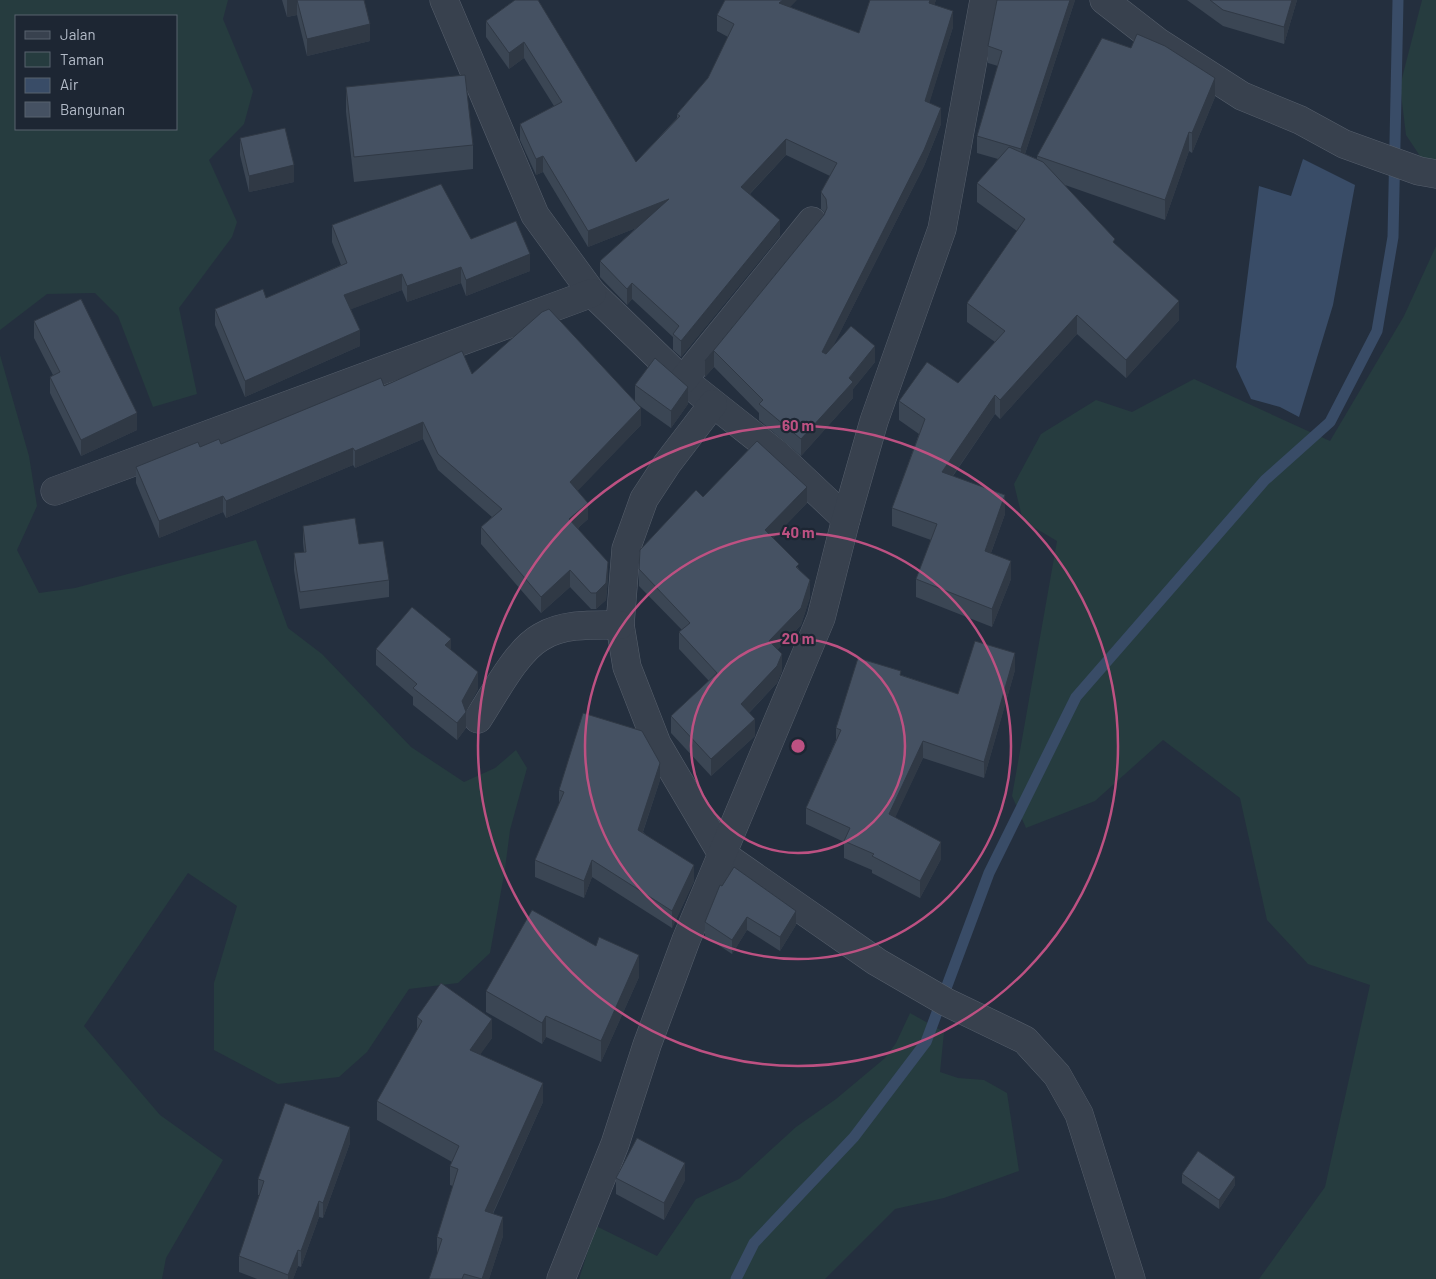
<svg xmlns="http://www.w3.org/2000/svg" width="1436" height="1279" font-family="Barlow,sans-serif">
<rect width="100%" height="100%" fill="#242f3e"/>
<g fill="#263c3f" fill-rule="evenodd">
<path d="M0 0H228L223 19 253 91 244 124 209 160 237 222 232 237 179 308 197 394 153 407 118 316 95 293 47 294 0 330ZM16 16H176V129H16Z"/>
<polygon points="1422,0 1436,0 1436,180 1406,135 1400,86"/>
<polygon points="1436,246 1436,1279 1259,1279 1325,1187 1370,985 1308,964 1267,920 1240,798 1163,740 1095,801 1026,828 1012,796 1057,541 1023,521 1014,484 1041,434 1096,400 1132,412 1194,379 1330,441 1404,316"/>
<polygon points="0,355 29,456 37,506 17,550 39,593 75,588 256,540 288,628 322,654 411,747 464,782 495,768 516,750 527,768 510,830 505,869 490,953 458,983 409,989 367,1052 339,1077 278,1084 214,1050 214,983 237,906 188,873 84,1026 160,1115 223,1160 166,1258 162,1279 0,1279"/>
<polygon points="910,1013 944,1032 940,1072 958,1078 984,1080 1007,1093 1019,1171 944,1198 895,1209 825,1279 579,1279 596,1226 657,1256 696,1199 739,1179 796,1127 836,1099 885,1058 896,1043"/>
</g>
<polygon fill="#394c67" points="1303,159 1355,185 1333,305 1299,417 1280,407 1251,399 1236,367 1259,186 1291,196"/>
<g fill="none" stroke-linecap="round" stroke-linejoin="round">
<polyline stroke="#394c67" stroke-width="11" points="736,1279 754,1243 854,1137 926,1042 989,873 1076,697 1265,480 1330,422 1377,331 1393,237 1398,0"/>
<defs>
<g id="street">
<polyline points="444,0 535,215 592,293 676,374 777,454 846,519"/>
<polyline points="1104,0 1158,42 1242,96 1300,120 1344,144 1419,171 1436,174"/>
<polyline points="683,380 812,221"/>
<polyline points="713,404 667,464 644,499 626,549 620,625 627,667 657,744 722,854 877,962 946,1002 1025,1040 1057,1075 1079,1114 1131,1279"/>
<polyline points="55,491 592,293"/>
<path d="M478 719C494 695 516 651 541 637 564 623 594 625 620 625"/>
<polyline points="561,1279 615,1144 647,1045 686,940 821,618 846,519 874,421 942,229 984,0"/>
</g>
</defs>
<use href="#street" stroke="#565f6c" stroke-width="29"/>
<use href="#street" stroke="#38414e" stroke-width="28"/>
</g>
<g fill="#3b4654">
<polygon points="282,0 364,0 370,41 307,56 297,15 287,17"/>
<polygon points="515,0 636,162 677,118 677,114 708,78 728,37 717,31 717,15 790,7 859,33 870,0 936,0 934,5 953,27 929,103 941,124 924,166 833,346 875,362 853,389 853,398 801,456 759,420 759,413 714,367 705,377 705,361 824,215 825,213 821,209 821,192 830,176 786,155 750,194 780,236 681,357 673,350 673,337 632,299 627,305 600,277 600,261 636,228 588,247 543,172 536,175 520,140 520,124 554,106 524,58 509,69 486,37 486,21"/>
<polygon points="997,0 1075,0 1025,154 1037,159 1037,156 1215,97 1192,153 1189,151 1165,220 1065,185 1179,320 1126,378 1077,334 1000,419 995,414 953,476 1005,514 991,553 1011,579 992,627 916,597 916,579 931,540 892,526 892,508 919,434 899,420 899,401 958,383 995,342 967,322 967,303 1017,231 977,202 977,183 998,159 977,153 977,136 998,66 988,63 988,46"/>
<polygon points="1187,0 1297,0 1284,44 1223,26"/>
<polygon points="346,87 473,145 473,169 354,182 346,112"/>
<polygon points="240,138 294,182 249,192 240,155"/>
<polygon points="332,225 471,239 530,271 466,296 461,283 407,302 402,290 351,309 360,346 245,397 215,325 215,309 266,298 341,265 332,242"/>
<polygon points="34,321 137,430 81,456 50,393 50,377 53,375 34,338"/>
<polygon points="472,374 635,401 635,385 688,404 671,428 637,404 641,425 577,491 588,519 578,528 608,578 606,600 596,609 591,609 570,587 541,613 481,544 481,527 492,517 438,470 423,439 355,468 353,465 226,518 223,512 159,538 136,483 136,467 200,447 221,444 384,386"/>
<polygon points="703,497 807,503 773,538 799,569 810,597 801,625 777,650 782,671 777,683 749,713 755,736 711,776 671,733 671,716 709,681 679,649 679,632 682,630 639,586 639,569"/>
<polygon points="303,526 359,544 389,580 389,597 300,609 294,570 294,553 304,552 303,543"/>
<polygon points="376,649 478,689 466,711 466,728 457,740 413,705 413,697 376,665"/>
<polygon points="1015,670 984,778 923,758 895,817 941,859 920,898 872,873 872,870 844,858 844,842 806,824 806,808 836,740 836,728 901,675 958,694"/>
<polygon points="660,780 643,832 694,881 672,928 592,877 584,898 535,877 535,860 559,805 559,790"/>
<polygon points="720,885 796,925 780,951 747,930 732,954 705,936 705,922"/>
<polygon points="639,977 601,1062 546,1037 542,1044 486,1012 486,991"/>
<polygon points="417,1017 492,1038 480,1054 543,1102 493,1214 503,1236 489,1279 429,1279 437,1255 437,1237 453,1186 450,1185 450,1166 452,1162 377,1120 377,1101 417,1031"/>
<polygon points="350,1143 323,1218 319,1217 301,1267 298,1266 293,1279 257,1279 239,1272 239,1256 260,1195 258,1195 258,1179"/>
<polygon points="1182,1174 1235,1185 1219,1209 1182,1183"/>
<polygon points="616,1178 685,1180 664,1220 616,1194"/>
</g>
<g fill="#303945">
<polygon points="287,0 297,0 297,15 287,17"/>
<polygon points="783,0 797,0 779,19 779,3"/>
<polygon points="930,0 936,0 929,19 929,3"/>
<polygon points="1070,0 1075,0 1021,166 1021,149"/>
<polygon points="1292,0 1297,0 1284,44 1284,27"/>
<polygon points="953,11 953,27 925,117 925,101"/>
<polygon points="370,24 370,41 307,56 307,39"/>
<polygon points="524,42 524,58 509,69 509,53"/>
<polygon points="1215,78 1215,97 1192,153 1192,133"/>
<polygon points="941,108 941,124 924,166 822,368 822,352"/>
<polygon points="1189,132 1189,151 1165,220 1165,200"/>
<polygon points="786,139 786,155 741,203 741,187"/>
<polygon points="543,156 543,172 536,175 536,159"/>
<polygon points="294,165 294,182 249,192 249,176"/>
<polygon points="669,199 669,215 588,247 588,231"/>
<polygon points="780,220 780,236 681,357 681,341"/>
<polygon points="530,254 530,271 466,296 466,280"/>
<polygon points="461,267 461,283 407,302 407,286"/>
<polygon points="402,274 402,290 344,312 344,295"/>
<polygon points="632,283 632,299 627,305 627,289"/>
<polygon points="1179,301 1179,320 1126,378 1126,360"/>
<polygon points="1077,315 1077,334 1000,419 1000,400"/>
<polygon points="360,330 360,346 245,397 245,381"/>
<polygon points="875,346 875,362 853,389 853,398 801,456 801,439"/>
<polygon points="714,351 714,367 705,377 705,361"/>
<polygon points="688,387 688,404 671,428 671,411"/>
<polygon points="995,395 995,414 942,491 942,472"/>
<polygon points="641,408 641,425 570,499 570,482"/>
<polygon points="137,413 137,430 81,456 81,440"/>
<polygon points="423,422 423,439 355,468 355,451"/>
<polygon points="353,448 353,465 226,518 226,501"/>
<polygon points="807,487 807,503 765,547 765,530"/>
<polygon points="1005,495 1005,514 985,569 985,551"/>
<polygon points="223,496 223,512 159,538 159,521"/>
<polygon points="588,503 588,519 569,536 569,519"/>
<polygon points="1011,561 1011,579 992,627 992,609"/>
<polygon points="608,562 608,578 606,600 596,609 596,593"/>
<polygon points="570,570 570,587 541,613 541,597"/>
<polygon points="810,580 810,597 801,625 769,658 769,641"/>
<polygon points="451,639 451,656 445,645"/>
<polygon points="1015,653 1015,670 984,778 984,762"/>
<polygon points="782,654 782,671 777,683 741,721 741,704"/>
<polygon points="478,672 478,689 466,712 466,728 457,740 457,723 462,701"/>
<polygon points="755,719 755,736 711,776 711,759"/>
<polygon points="923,741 923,758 889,831 889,814"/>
<polygon points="660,763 660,780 638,846 638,830"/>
<polygon points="941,842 941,859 920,898 920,881"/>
<polygon points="592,860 592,877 584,898 584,881"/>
<polygon points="694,865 694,881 672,928 672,911"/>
<polygon points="796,911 796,925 780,951 780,937"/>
<polygon points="747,917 747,930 732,954 732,940"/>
<polygon points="639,955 639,977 601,1062 601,1041"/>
<polygon points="546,1016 546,1037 542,1044 542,1023"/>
<polygon points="492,1019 492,1038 470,1069 470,1050"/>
<polygon points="543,1083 543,1102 485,1230 485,1211"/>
<polygon points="350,1127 350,1143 323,1218 323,1203"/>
<polygon points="685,1163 685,1180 664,1220 664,1203"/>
<polygon points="1235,1177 1235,1185 1219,1209 1219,1200"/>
<polygon points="319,1201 319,1217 301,1267 301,1251"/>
<polygon points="503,1217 503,1236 489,1279 482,1279"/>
<polygon points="298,1250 298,1266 293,1279 288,1279 288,1275"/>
</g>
<g fill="#455162" stroke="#303945">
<polygon points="297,0 364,0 370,24 307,39"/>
<polygon points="515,0 538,0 636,162 680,116 677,114 708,78 734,24 717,15 725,0 783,0 779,3 859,33 870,0 930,0 929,3 953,11 925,101 941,108 924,150 822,352 826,354 851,326 875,346 849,378 853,382 801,439 759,404 763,400 714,351 705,361 824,215 827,208 826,199 821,192 837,163 786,139 741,187 780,220 681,341 673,334 679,326 632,283 627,289 600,261 669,199 588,231 543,156 536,159 520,124 562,102 524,42 509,53 486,21"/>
<polygon points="997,0 1070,0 1021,149 977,136 1002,51 988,46"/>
<polygon points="1210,0 1292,0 1284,27 1223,10"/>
<polygon points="1137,34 1165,46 1215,78 1192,133 1189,132 1165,200 1037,156 1102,38 1131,48"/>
<polygon points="465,75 473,145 354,157 346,87"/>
<polygon points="285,128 294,165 249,176 240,138"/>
<polygon points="1009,147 1043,162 1115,239 1113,242 1179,301 1126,360 1077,315 1000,400 995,395 942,472 1005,495 985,551 1011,561 992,609 916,579 937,524 892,508 925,419 899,401 927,362 958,383 1005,331 967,303 1025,219 977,183"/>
<polygon points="441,184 471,239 516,221 530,254 466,280 461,267 407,286 402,274 344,295 360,330 245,381 215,309 263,289 266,298 347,263 332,225"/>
<polygon points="81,299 137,413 81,440 50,377 60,372 34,321"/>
<polygon points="549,309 641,408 570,482 588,503 569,519 608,562 606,583 596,593 591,593 570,570 541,597 481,527 502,509 438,454 423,422 355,451 353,448 226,501 223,496 159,521 136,467 198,442 200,447 219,439 221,444 381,378 384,386 462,351 472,374 542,312"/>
<polygon points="655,358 688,387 671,411 635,385"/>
<polygon points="757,441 807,487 765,530 799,564 796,567 810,580 801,608 769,641 782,654 777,666 741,704 755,719 711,759 671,716 717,673 679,632 690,623 639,569 640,550 696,490 703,497"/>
<polygon points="355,518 359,544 383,541 389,580 300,592 294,553 306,552 303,526"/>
<polygon points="412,607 451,639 445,645 478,672 462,701 466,712 457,723 413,688 417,684 376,649"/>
<polygon points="975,641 1015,653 984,762 923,741 889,814 941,842 920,881 872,856 874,854 844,841 850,828 806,808 841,730 836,728 858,658 901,671 900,675 958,694"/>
<polygon points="583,713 642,731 660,763 638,830 694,865 672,911 592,860 584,881 535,860 564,792 559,790"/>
<polygon points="734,867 796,911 780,937 747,917 732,940 705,922 720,885 722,886"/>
<polygon points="532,910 596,946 599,937 639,955 601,1041 546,1016 542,1023 486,991"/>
<polygon points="441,983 492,1019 470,1050 543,1083 485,1211 503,1217 482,1279 464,1274 462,1279 429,1279 442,1239 437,1237 458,1169 450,1166 459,1146 377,1101 422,1021 417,1017"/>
<polygon points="285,1103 350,1127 323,1203 319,1201 301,1251 298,1250 288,1275 239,1256 264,1181 258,1179"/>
<polygon points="637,1138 685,1163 664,1203 616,1178"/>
<polygon points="1198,1151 1235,1177 1219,1200 1182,1174"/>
</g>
<g fill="none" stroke="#bd5182" stroke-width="2.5">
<circle cx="798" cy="746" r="107"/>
<circle cx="798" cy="746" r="213"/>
<circle cx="798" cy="746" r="320"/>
</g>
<circle cx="798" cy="746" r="8" fill="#bd5182" stroke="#1d2633" stroke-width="2.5"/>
<g font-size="15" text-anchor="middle" font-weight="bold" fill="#bd5182" stroke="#1d2633" stroke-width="4.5" stroke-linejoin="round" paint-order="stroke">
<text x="798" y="431">60 m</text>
<text x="798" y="538">40 m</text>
<text x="798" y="644">20 m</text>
</g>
<rect x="15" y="15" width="162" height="115" fill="#1d2633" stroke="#59626f"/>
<rect x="25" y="31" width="25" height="8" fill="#38414e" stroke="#59626f"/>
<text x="60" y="40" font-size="15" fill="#b4bcc9">Jalan</text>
<rect x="25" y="52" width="25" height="15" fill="#263c3f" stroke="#59626f"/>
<text x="60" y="65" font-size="15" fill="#b4bcc9">Taman</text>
<rect x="25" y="78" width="25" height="15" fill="#394c67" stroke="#59626f"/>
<text x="60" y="90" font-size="15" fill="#b4bcc9">Air</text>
<rect x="25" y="102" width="25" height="15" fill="#455162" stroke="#59626f"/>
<text x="60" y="115" font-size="15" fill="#b4bcc9">Bangunan</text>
</svg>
